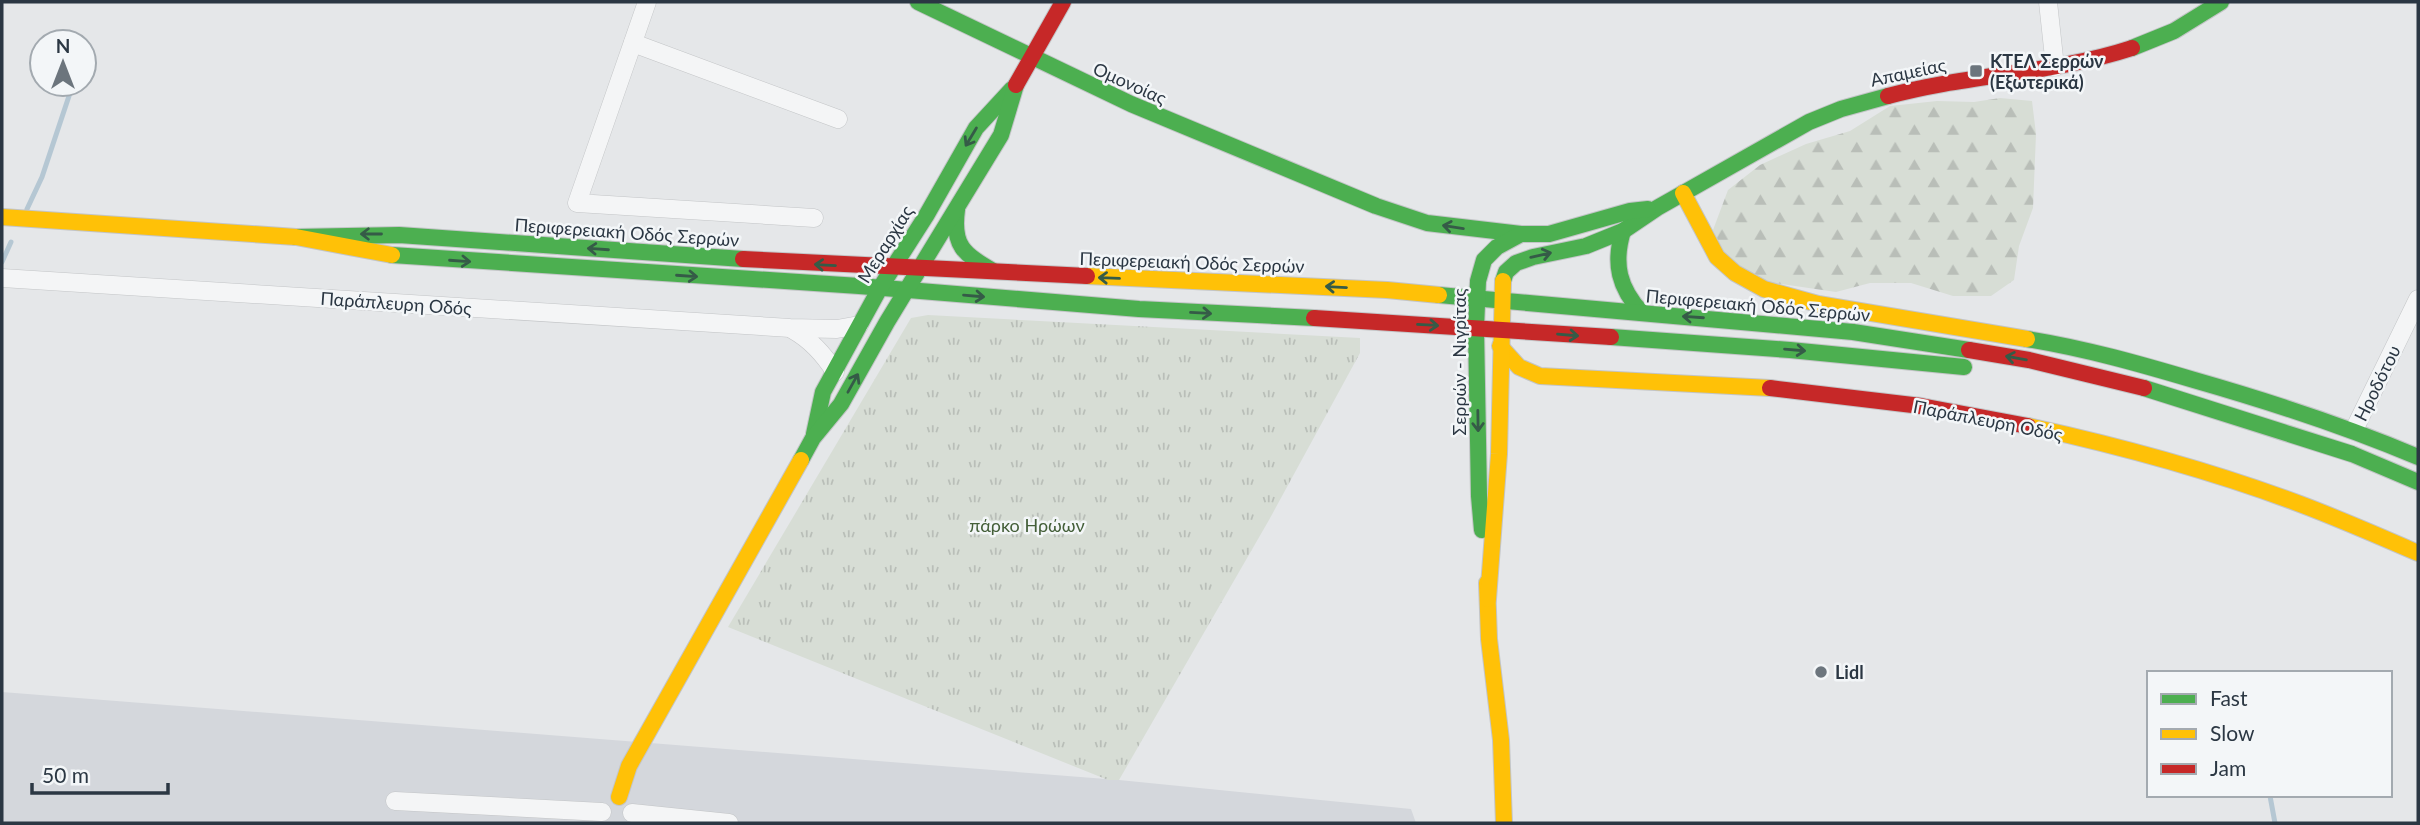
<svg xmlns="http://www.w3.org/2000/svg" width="2420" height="825" font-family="Lato,sans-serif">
<defs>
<pattern id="forest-firs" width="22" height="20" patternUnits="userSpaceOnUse" patternTransform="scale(1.75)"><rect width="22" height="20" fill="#d7ddd5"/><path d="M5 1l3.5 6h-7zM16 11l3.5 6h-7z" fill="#b9beb8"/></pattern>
<pattern id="park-tufts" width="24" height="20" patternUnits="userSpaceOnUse" patternTransform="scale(1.75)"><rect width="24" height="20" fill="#d7ddd5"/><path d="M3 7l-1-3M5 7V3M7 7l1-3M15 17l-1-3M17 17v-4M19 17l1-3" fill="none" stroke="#b9beb8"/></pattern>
</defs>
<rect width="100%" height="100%" fill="#e5e7e9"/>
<polygon fill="#d4d7dc" points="2,692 1119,780 1411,809 1416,823 2,823"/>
<polygon fill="url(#forest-firs)" points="2000,98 2032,101 2036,134 2033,208 2019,246 2014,280 1991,296 1953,296 1911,283 1870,283 1836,292 1760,281 1727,258 1713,230 1728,190 1760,165 1806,144 1850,131 1890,106 1937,101 1974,102"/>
<polygon fill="url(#park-tufts)" points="928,315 1360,338 1360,353 1269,520 1119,780 1108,780 728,627 911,318"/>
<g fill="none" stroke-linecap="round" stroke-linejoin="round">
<g stroke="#b5c7d3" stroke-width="5">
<polyline points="84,52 86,46"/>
<polyline points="27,209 42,177 73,84"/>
<polyline points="2,262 11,242"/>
<polyline points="2270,796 2275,823"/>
</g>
<defs>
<g id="street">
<polyline points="647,2 577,203 814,218"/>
<polyline points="2048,2 2055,67"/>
<polyline points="633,43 838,119"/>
<polyline points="2,278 790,328 837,329 859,325"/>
<path d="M793 330C811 340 823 353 835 372"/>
<polyline points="2354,430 2418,299"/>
<polyline points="395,801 602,812"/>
<polyline points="632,813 729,823"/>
</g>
<g id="fast">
<polyline points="918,2 1131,104 1376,206 1427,223 1521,234"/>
<polyline points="2132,48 2174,31 2221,2"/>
<path d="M957 210C952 246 964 254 993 271"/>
<path d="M1623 231C1613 264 1619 288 1642 313"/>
<polyline points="296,237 399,235 743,259"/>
<polyline points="392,255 859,286 1139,309 1314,318"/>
<polyline points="1503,281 1506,272 1516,263 1533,257 1586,246 1623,231 1657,208 1809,122 1841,109 1888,96"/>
<polyline points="1439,295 1853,332 1969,350"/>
<polyline points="1611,337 1790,350 1964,367"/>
<path d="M2027 339C2084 348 2140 364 2194 380 2271 402 2345 426 2418 457"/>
<polyline points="2144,388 2352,454 2418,482"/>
<polyline points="814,434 823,392 880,288 926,216 976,128 1012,89"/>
<polyline points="801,460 813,438 841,404 887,322 1001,135 1016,85"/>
<polyline points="1482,530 1479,496 1476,328 1478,281 1484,260 1497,247 1521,234 1549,234 1630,211 1648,209"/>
</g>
<g id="slow">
<polyline points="1683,193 1717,257 1735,273 1764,289 1818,304 2027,339"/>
<polyline points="2,217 296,237 392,255"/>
<polyline points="1087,276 1387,290 1439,295"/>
<polyline points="1500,346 1519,367 1540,376 1770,388"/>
<path d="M2028 426C2120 446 2212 471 2300 504 2340 519 2379 536 2418 553"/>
<polyline points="1487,583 1489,639 1501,740 1504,823"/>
<polyline points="1488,599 1499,454 1503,281"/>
<polyline points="619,797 629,766 801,460"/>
</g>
<g id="jam">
<polyline points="1016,85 1063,2"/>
<path d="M1888 96C1968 74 2053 74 2132 48"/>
<polyline points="743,259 1087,276"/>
<polyline points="1314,318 1611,337"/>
<polyline points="1969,350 2029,360 2144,388"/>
<polyline points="1770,388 1921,406 2028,426"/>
</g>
</defs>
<use href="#street" stroke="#c3c5c7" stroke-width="19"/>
<use href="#fast" stroke="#c3c5c7" stroke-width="18"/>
<use href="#slow" stroke="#c3c5c7" stroke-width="18"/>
<use href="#jam" stroke="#c3c5c7" stroke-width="18"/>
<use href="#street" stroke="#f4f5f6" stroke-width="18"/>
<use href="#fast" stroke="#4caf50" stroke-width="16"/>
<use href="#slow" stroke="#ffc107" stroke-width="16"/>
<use href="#jam" stroke="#c62828" stroke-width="16"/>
</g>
<defs><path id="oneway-shaft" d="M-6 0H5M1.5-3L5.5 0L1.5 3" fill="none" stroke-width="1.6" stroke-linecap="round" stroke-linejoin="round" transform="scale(1.75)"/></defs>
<g stroke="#355b47">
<use href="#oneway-shaft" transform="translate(971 137) rotate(121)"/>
<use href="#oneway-shaft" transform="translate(1453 227) rotate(-171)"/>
<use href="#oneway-shaft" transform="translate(371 234) rotate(180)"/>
<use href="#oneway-shaft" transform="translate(598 249) rotate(-176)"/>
<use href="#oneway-shaft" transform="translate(1541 255) rotate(-13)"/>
<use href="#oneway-shaft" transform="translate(460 261) rotate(4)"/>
<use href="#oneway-shaft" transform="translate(825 265) rotate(-177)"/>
<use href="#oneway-shaft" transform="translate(687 276) rotate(4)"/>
<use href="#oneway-shaft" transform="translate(1109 278) rotate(-178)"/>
<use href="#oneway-shaft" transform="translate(1336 287) rotate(-177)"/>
<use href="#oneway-shaft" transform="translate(974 296) rotate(5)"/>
<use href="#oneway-shaft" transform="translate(1201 313) rotate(3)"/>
<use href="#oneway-shaft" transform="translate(1693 317) rotate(-176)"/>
<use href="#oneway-shaft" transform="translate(1428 325) rotate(3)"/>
<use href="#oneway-shaft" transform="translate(1568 335) rotate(5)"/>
<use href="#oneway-shaft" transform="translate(1795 350) rotate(5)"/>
<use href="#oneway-shaft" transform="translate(2016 358) rotate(-170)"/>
<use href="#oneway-shaft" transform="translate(853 383) rotate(-61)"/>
<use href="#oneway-shaft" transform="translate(1478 421) rotate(89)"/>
</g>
<g fill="#6c757d" stroke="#f3f6f8" stroke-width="2.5">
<rect x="1969" y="64" width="14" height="14" rx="3.5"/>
<circle cx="1821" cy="672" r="7"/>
</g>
<g text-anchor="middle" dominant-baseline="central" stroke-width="5" stroke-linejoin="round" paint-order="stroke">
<g font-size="18" font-weight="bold" fill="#2b3743" stroke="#f3f6f8" text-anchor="start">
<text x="1990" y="61">ΚΤΕΛ Σερρών<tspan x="1990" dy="21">(Εξωτερικά)</tspan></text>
<text x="1835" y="672">Lidl</text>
</g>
<g font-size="18" fill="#2b3743" stroke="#f3f6f8">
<text transform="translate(1908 72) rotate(-12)">Απαμείας</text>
<text transform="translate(1130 83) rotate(24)">Ομονοίας</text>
<text transform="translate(627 232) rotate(4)">Περιφερειακή Οδός Σερρών</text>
<text transform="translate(885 244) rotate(-58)">Μεραρχίας</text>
<text transform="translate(1192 262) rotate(2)">Περιφερειακή Οδός Σερρών</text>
<text transform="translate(396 303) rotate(4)">Παράπλευρη Οδός</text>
<text transform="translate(1758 305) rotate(5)">Περιφερειακή Οδός Σερρών</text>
<text transform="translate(1459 362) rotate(-90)">Σερρών - Νιγρίτας</text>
<text transform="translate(2377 383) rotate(-64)">Ηροδότου</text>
<text transform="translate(1988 420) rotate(11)">Παράπλευρη Οδός</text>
</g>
<g font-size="18" fill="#445f39" stroke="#f3f6f8">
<text x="1027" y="525">πάρκο Ηρώων</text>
</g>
</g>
<rect width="2420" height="825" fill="none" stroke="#2b3743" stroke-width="7"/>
<rect x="2147" y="671" width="245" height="126" fill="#f3f6f8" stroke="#a3aab0" stroke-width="2"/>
<rect x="2161" y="694" width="35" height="10" fill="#4caf50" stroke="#a3aab0" stroke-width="2"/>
<text x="2210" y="706" font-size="21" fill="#2b3743">Fast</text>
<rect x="2161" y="729" width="35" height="10" fill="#ffc107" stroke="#a3aab0" stroke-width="2"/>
<text x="2210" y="741" font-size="21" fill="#2b3743">Slow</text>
<rect x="2161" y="764" width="35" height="10" fill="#c62828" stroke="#a3aab0" stroke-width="2"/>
<text x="2210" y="776" font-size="21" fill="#2b3743">Jam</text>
<g transform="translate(63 63)"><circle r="33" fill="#f3f6f8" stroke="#a3aab0" stroke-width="2"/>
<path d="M0-5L12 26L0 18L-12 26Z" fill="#6c757d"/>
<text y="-10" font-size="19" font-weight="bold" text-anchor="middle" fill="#2b3743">N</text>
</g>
<path d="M32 783v10h136v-10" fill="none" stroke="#2b3743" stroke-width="3.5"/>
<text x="42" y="783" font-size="21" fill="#2b3743" stroke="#f3f6f8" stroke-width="5" paint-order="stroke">50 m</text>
</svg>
